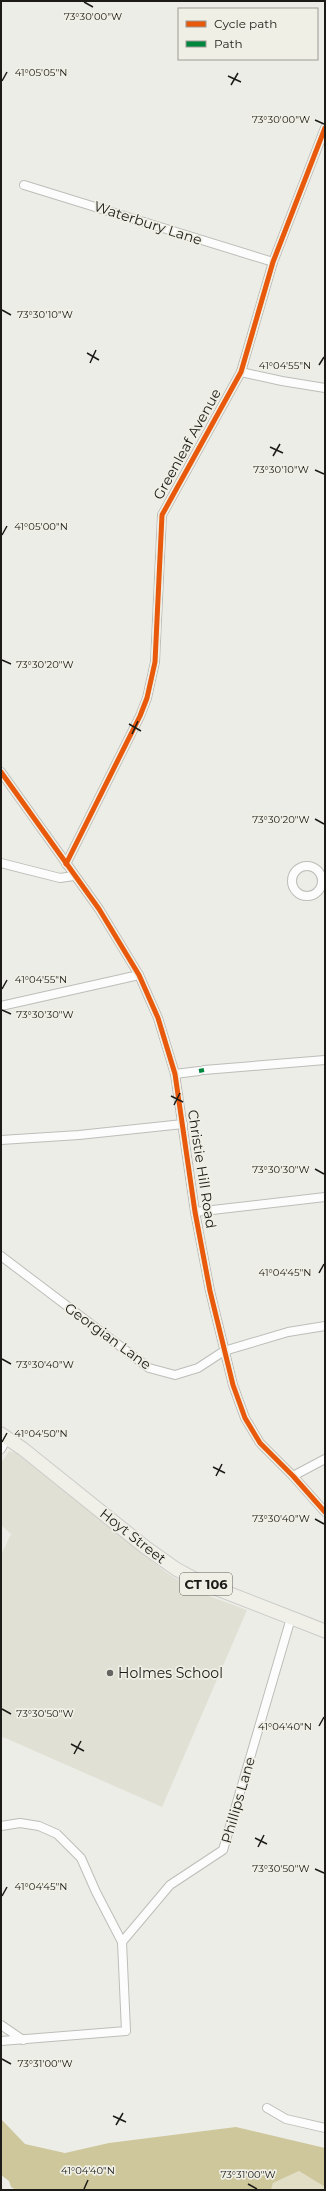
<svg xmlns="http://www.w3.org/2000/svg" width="326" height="2191" font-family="Montserrat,sans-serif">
<rect width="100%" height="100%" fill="#edede8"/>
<polygon fill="#e1e0d4" points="9,1451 16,1453 167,1573 198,1592 247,1610 162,1807 3,1737 1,1740 1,1555 11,1534 1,1525 1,1463"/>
<polygon fill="#e1dec5" points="299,2171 325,2187 325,2190 271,2190 273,2183"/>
<polygon fill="#cec79b" points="1,2119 25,2144 65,2153 109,2143 236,2127 325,2148 325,2187 299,2171 273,2183 271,2190 16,2190 11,2187 9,2181 1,2175"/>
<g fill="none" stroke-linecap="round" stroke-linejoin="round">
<defs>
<g id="street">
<polyline points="24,185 273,262"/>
<polyline points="241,372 282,381 325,388"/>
<polyline points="1,772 99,909 139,975 158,1018 175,1074 195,1212 210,1291 233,1385 245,1418 260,1443 293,1476 325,1512"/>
<polyline points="1,863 60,878 74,876"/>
<polyline points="66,864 140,716 147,698 155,662 162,515 241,372 273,262 325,128"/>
<circle cx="307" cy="881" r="15"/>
<polyline points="1,1006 139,975"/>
<polyline points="204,1070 325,1060"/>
<polyline points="175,1074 199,1071"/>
<polyline points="1,1140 79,1135 183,1124"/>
<polyline points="195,1212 325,1197"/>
<polyline points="1,1256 149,1368 175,1375 198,1368 224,1351 288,1332 325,1326"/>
<polyline points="1,1449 7,1438"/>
<polyline points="293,1476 325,1459"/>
<polyline points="1,1826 20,1823 39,1826 57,1834 81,1858 96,1892 122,1942"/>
<polyline points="1,2025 23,2040"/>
<polyline points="1,2041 126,2031 122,1942 170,1885 223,1850 291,1618"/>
<polyline points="267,2108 286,2119 325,2128"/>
</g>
<polyline id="primary" points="1,1434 23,1449 145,1547 176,1569 202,1583 325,1631"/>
</defs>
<use href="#street" stroke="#bdbdb9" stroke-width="10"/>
<use href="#primary" stroke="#cbcbc9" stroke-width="15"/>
<use href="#street" stroke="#fcfcfc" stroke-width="8"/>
<use href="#primary" stroke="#f0f0e9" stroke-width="13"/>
<polyline stroke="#00873e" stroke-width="4" stroke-dasharray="8 4" stroke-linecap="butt" points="199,1071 204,1070"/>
<defs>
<g id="cycleway">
<polyline points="1,772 99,909 139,975 158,1018 175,1074 195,1212 210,1291 233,1385 245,1418 260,1443 293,1476 325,1512"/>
<polyline points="66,864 140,716 147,698 155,662 162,515 241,372 273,262 325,128"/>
</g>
</defs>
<use href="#cycleway" stroke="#f0efe5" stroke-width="8"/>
<use href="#cycleway" stroke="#e8590c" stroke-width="5"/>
</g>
<path fill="none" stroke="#1c1b18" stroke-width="1.5" d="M84 2 93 7M228 76 241 82M2 81 7 72M231 85 238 73M315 120 324 124M2 310 11 315M87 353 99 360M90 363 96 350M319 365 324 357M270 447 283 453M273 456 280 444M315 470 324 474M2 535 7 526M2 660 11 664M129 724 141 731M132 734 138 721M315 819 324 824M2 989 7 980M2 1010 11 1014M171 1096 183 1102M174 1105 180 1093M315 1169 324 1174M319 1273 324 1264M2 1359 11 1364M2 1442 7 1433M213 1467 225 1473M216 1476 222 1464M315 1519 324 1524M2 1709 11 1714M319 1726 324 1717M71 1744 84 1751M74 1754 81 1741M255 1838 267 1844M258 1847 264 1835M315 1869 324 1873M2 1896 7 1887M2 2059 11 2064M113 2116 126 2122M116 2125 123 2113M248 2184 257 2189M84 2189 88 2180"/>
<circle fill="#656461" stroke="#f0efe5" stroke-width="1.5" cx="110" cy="1673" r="4"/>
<g text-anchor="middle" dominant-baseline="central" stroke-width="3.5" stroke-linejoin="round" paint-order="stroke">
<rect fill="#f0efe5" stroke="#5c5b56" stroke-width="1" x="180" y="1573" width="52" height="22" rx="3"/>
<g font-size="13" font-weight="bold" fill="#1c1b18">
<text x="206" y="1584">CT 106</text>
</g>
<g font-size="14" fill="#1c1b18" stroke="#f0efe5">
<text transform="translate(148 223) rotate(18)">Waterbury Lane</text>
<text transform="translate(187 444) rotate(-61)">Greenleaf Avenue</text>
<text transform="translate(202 1169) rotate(81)">Christie Hill Road</text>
<text transform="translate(108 1336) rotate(36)">Georgian Lane</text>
<text transform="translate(133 1536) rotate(38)">Hoyt Street</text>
<text transform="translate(238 1800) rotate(-74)">Phillips Lane</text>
</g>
<g font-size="14" fill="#1c1b18" stroke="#f0efe5" text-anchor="start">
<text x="118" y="1673">Holmes School</text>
</g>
</g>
<g font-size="10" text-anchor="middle" fill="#1c1b18" stroke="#f0efe5" stroke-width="3.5" stroke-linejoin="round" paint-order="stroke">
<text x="93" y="20">73°30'00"W</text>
<text x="41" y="76">41°05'05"N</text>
<text x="281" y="123">73°30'00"W</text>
<text x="45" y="318">73°30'10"W</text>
<text x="285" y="369">41°04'55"N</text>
<text x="281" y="473">73°30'10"W</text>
<text x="41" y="530">41°05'00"N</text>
<text x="45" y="668">73°30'20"W</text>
<text x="281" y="823">73°30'20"W</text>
<text x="41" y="983">41°04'55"N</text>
<text x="45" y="1018">73°30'30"W</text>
<text x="281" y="1173">73°30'30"W</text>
<text x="285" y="1276">41°04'45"N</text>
<text x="45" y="1368">73°30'40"W</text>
<text x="41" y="1437">41°04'50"N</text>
<text x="281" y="1522">73°30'40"W</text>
<text x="45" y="1717">73°30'50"W</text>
<text x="285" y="1730">41°04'40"N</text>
<text x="281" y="1872">73°30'50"W</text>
<text x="41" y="1890">41°04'45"N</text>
<text x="45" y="2067">73°31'00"W</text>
<text x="88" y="2174">41°04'40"N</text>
<text x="248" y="2178">73°31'00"W</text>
</g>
<rect width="326" height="2191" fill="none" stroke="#1c1b18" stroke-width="4"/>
<rect x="178" y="8" width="140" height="52" fill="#f0efe5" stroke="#9b9a93"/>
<rect x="186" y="21" width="20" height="6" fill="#e8590c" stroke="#9b9a93"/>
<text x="214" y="28" font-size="12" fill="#1c1b18">Cycle path</text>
<rect x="186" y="41" width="20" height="6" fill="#00873e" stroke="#9b9a93"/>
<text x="214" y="48" font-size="12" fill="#1c1b18">Path</text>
</svg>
